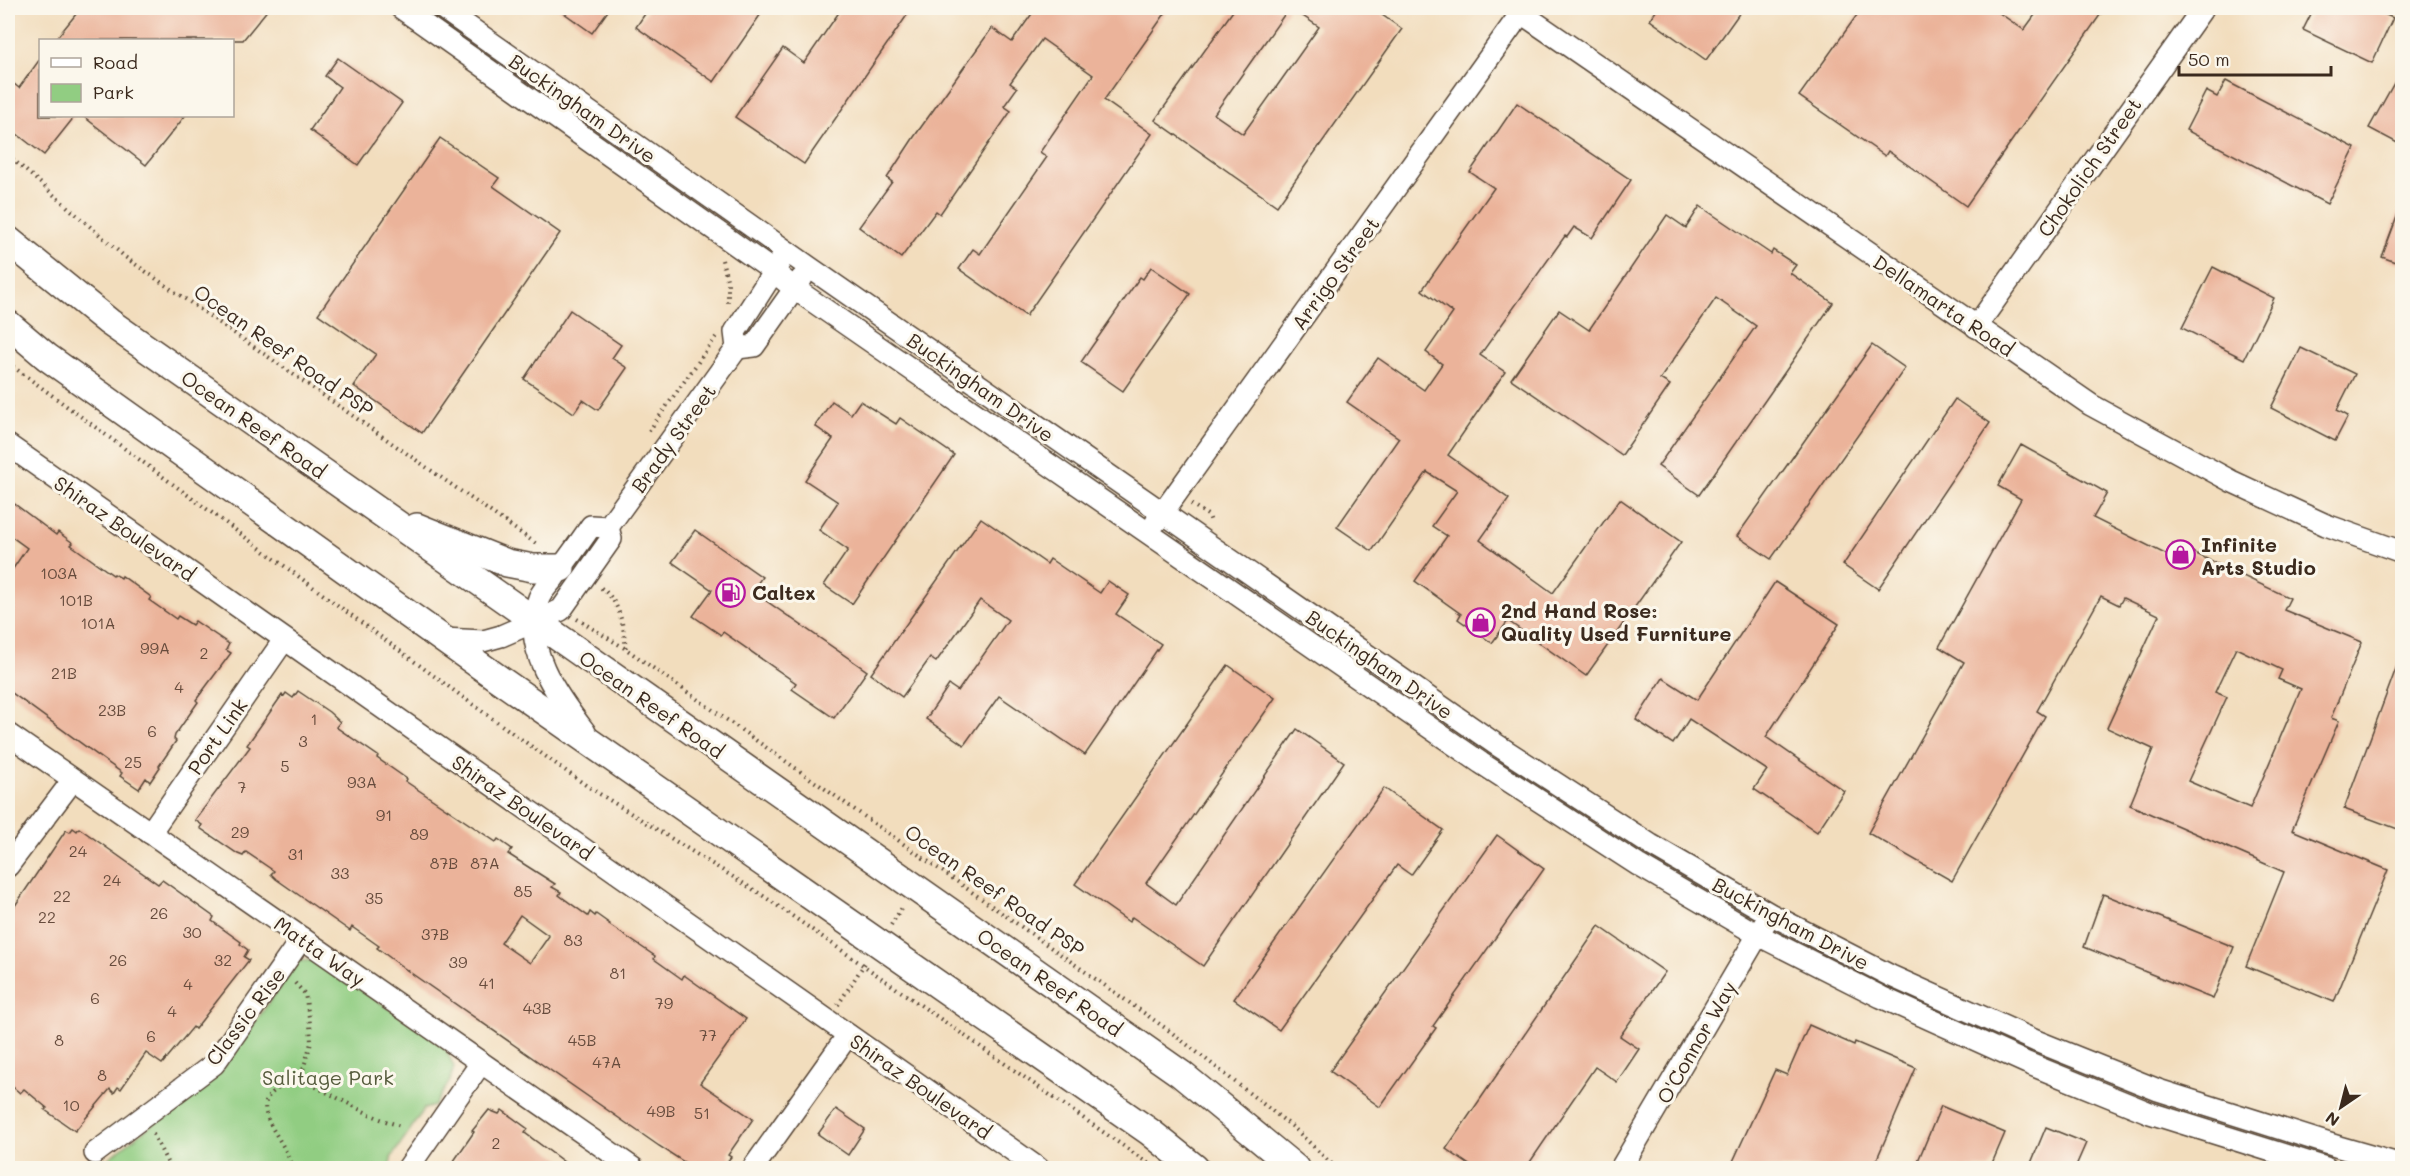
<svg xmlns="http://www.w3.org/2000/svg" width="2410" height="1176" font-family="Mali,sans-serif">
<rect width="100%" height="100%" fill="#fbf7ec"/>
<filter id="ink" filterUnits="userSpaceOnUse"><feTurbulence type="fractalNoise" baseFrequency=".0167" numOctaves="2"/><feDisplacementMap in="SourceGraphic" scale="12" xChannelSelector="R" yChannelSelector="G"/><feConvolveMatrix kernelMatrix="1 2 1 2 8 2 1 2 1" color-interpolation-filters="sRGB"/></filter>
<filter id="wash" filterUnits="userSpaceOnUse"><feTurbulence type="fractalNoise" baseFrequency=".008" numOctaves="4" result="noise"/><feDisplacementMap in="SourceGraphic" scale="24" xChannelSelector="R" yChannelSelector="G"/><feGaussianBlur stdDeviation="1.35" result="paint"/><feColorMatrix in="noise" values="0 0 0 0 0 0 0 0 0 0 0 0 0 0 0 0 0 1.4 0 .05"/><feComposite in="paint" operator="in"/></filter>
<g filter="url(#wash)">
<rect width="100%" height="100%" fill="#f2ddbd"/>
<polygon fill="#91cd82" stroke="#667c50" stroke-width="1.5" points="315,960 443,1043 454,1067 450,1081 434,1106 424,1109 391,1158 391,1168 108,1168 101,1164 220,1072 298,961"/>
<g id="blocks">
<g fill="#ebb39a" fill-rule="evenodd">
<polygon points="81,8 269,8 243,40 55,40"/>
<polygon points="557,8 610,8 592,33"/>
<polygon points="649,8 765,8 714,82 636,27"/>
<polygon points="842,8 912,8 804,164 735,117 783,48 804,63"/>
<polygon points="1036,8 1169,8 1104,100 1152,134 1026,316 959,269 973,249 980,254 1047,157 1040,152 1093,75 1042,39 1010,83 1017,88 1004,106 1011,111 940,214 936,211 901,258 859,227 892,182 887,178 914,137 992,28 1012,42"/>
<polygon points="1235,8 1289,8 1214,114 1243,134 1319,27 1291,8 1372,8 1402,29 1277,206 1155,120"/>
<polygon points="1658,8 1743,8 1706,60 1650,20"/>
<polygon points="1862,8 1992,8 2024,30 2040,8 2105,8 1966,206 1888,151 1885,156 1799,96"/>
<polygon points="2314,8 2370,8 2393,18 2372,63 2303,30"/>
<polygon points="338,58 402,103 358,165 310,130 340,87 325,76"/>
<polygon points="40,59 40,116 75,116 44,155 8,127 8,79 19,88"/>
<polygon points="2403,67 2403,146 2369,128"/>
<polygon points="2226,81 2355,148 2327,204 2186,130 2206,91 2217,97"/>
<polygon points="1517,103 1631,180 1592,238 1574,227 1567,237 1565,236 1480,355 1505,372 1448,455 1509,499 1480,540 1553,593 1620,499 1681,542 1586,676 1508,621 1492,643 1458,619 1461,614 1415,581 1447,536 1432,526 1457,491 1427,472 1372,551 1337,527 1399,438 1347,402 1378,358 1424,390 1442,364 1426,352 1453,313 1422,290 1494,188 1470,172"/>
<polygon points="83,116 185,116 146,165"/>
<polygon points="440,138 499,178 493,186 560,233 422,433 354,386 376,354 318,314"/>
<polygon points="1700,206 1771,254 1773,250 1796,265 1790,273 1833,303 1699,495 1658,466 1756,326 1716,298 1660,379 1670,385 1622,455 1511,379 1559,310 1589,330 1667,215 1686,228"/>
<polygon points="2401,206 2403,206 2403,265 2382,257"/>
<polygon points="1151,267 1190,294 1123,391 1081,362 1140,277 1143,279"/>
<polygon points="2213,267 2274,298 2244,359 2182,328"/>
<polygon points="570,310 621,345 612,358 627,368 598,410 583,400 574,413 524,379"/>
<polygon points="1872,345 1905,368 1771,559 1737,536"/>
<polygon points="2301,348 2355,374 2337,410 2348,416 2335,441 2271,408"/>
<polygon points="1955,399 1990,423 1878,589 1843,565"/>
<polygon points="832,401 851,414 860,401 896,424 900,418 954,455 852,604 824,585 848,550 819,530 838,502 805,480 833,439 815,426"/>
<path d="M2021 445 2107 493 2093 518 2167 555 2173 543 2290 598 2284 610 2362 642 2331 718 2339 721 2292 830 2388 870 2334 1002 2246 966 2284 872 2130 805 2153 749 2107 728 2159 615 2123 598 2119 605 2101 596 2037 711 2045 716 1952 881 1868 833 1964 662 1939 647 2021 499 1998 486ZM2236 648 2282 670 2278 679 2301 689 2250 808 2188 781 2227 697 2215 692Z"/>
<polygon points="8,499 56,535 58,532 73,543 71,545 113,575 114,574 121,578 122,576 151,597 149,600 176,619 178,616 192,625 195,621 229,644 226,650 231,653 196,700 198,702 175,735 174,739 176,741 159,766 160,767 150,782 146,778 139,789 120,776 122,773 8,690 8,576 27,548 8,534"/>
<polygon points="981,518 1047,564 1050,559 1100,593 1108,581 1129,595 1116,614 1161,644 1085,755 999,696 964,745 926,719 949,685 958,691 1008,620 980,600 936,662 930,658 902,697 871,674"/>
<polygon points="695,530 762,577 752,591 867,671 834,718 792,689 796,683 723,632 721,635 693,616 712,590 672,562"/>
<polygon points="1775,582 1839,624 1766,737 1844,791 1817,832 1754,789 1767,770 1689,719 1673,744 1636,720 1663,678 1697,700"/>
<polygon points="2401,655 2403,656 2403,831 2344,809"/>
<polygon points="1228,665 1275,698 1146,883 1176,905 1297,729 1344,762 1203,966 1132,917 1129,922 1075,884"/>
<path d="M298 691 329 712 340 722 336 727 378 756 377 758 407 779 405 781 496 842 498 839 512 849 508 854 555 884 552 887 561 892 559 895 588 916 590 912 595 916 596 914 610 924 609 925 655 956 654 959 682 979 684 975 746 1019 700 1083 753 1119 728 1155 731 1157 722 1168H693L659 1146 408 971 377 948 379 946 352 927 350 931 276 879 271 874 274 871 246 852 243 856 238 854 200 828 202 825 195 820 250 747 247 745 282 695 284 696 286 693 293 698ZM520 915 549 936 530 963 501 943Z"/>
<polygon points="1384,788 1443,830 1411,875 1397,865 1279,1030 1234,999"/>
<polygon points="73,828 77,831 79,828 158,884 162,880 214,917 212,921 241,942 240,944 248,950 244,957 249,960 195,1029 193,1027 162,1064 146,1053 121,1089 118,1087 114,1093 110,1089 75,1131 45,1110 47,1108 24,1089 20,1093 8,1083 8,916 66,830 70,832"/>
<polygon points="1497,835 1544,869 1433,1026 1436,1028 1380,1107 1330,1071"/>
<polygon points="2103,894 2234,947 2213,999 2084,947"/>
<polygon points="1599,926 1665,972 1620,1036 1639,1049 1617,1082 1595,1067 1526,1168 1474,1168 1446,1149"/>
<polygon points="1809,1025 1854,1045 1855,1042 1916,1068 1873,1168 1730,1168 1775,1070 1787,1075"/>
<polygon points="1941,1106 2005,1133 1990,1168 1915,1168"/>
<polygon points="836,1109 865,1129 848,1155 818,1134"/>
<polygon points="489,1110 499,1114 502,1110 528,1129 525,1133 572,1168 449,1168 474,1132 472,1131"/>
<polygon points="2046,1127 2086,1143 2075,1168 2029,1168"/>
</g>
</g>
</g>
<g filter="url(#ink)">
<use href="#blocks" fill-opacity="0" stroke="#564536" stroke-width="1.5"/>
<g fill="none" stroke-linecap="round" stroke-linejoin="round">
<defs>
<g id="minor">
<polyline points="401,8 773,271 795,289 1481,763 1638,865 1758,935 1881,997 2027,1063 2150,1113 2326,1168"/>
<polyline points="442,8 809,267 1494,743 1651,845 1770,914 1891,976 2036,1041 2158,1090 2339,1147 2402,1165"/>
<polyline points="1514,8 2091,405 2231,481 2326,525 2402,552"/>
<polyline points="1976,327 2203,8"/>
<polyline points="737,348 754,346 802,278"/>
<polyline points="8,445 1038,1168"/>
<polyline points="1156,522 1521,13"/>
<polyline points="608,527 737,348 735,332 781,260"/>
<polyline points="443,639 483,641 501,636 561,610 611,539 608,527"/>
<path d="M585 732C557 696 520 646 539 598 542 591 549 584 553 579 566 561 579 544 591 526L608 527"/>
<polyline points="8,734 633,1168"/>
<polyline points="150,833 284,640"/>
<polyline points="8,866 73,780"/>
<polyline points="95,1153 214,1064 302,938"/>
<polyline points="408,1168 481,1063"/>
<polyline points="753,1168 848,1035"/>
<polyline points="1621,1168 1765,923"/>
</g>
<g id="major">
<polyline points="8,240 109,322 1181,1074 1295,1168"/>
<polyline points="8,324 47,357 499,679 1150,1132 1195,1168"/>
<polyline points="417,527 507,563 533,568 561,568"/>
</g>
</defs>
<use href="#minor" stroke="#564536" stroke-width="24"/>
<use href="#major" stroke="#564536" stroke-width="30"/>
<g stroke="#564536" stroke-width="4" stroke-dasharray="1.5 4.5" stroke-linecap="butt">
<polyline points="8,155 125,257 538,545"/>
<polyline points="8,173 16,163"/>
<polyline points="722,260 728,283 728,306"/>
<polyline points="8,363 479,709 587,786 762,895 1155,1168"/>
<polyline points="649,431 716,337"/>
<polyline points="1191,504 1209,516 1211,522"/>
<path d="M601 588C621 602 623 626 626 648"/>
<polyline points="577,619 626,649 1171,1032 1294,1128 1336,1168"/>
<polyline points="891,925 903,906"/>
<path d="M295 983 305 994 310 1023 311 1043 300 1080C335 1094 365 1116 401 1126"/>
<polyline points="838,1005 865,963"/>
<polyline points="153,1134 170,1168"/>
<path d="M293 1168C283 1132 232 1098 300 1080"/>
</g>
<use href="#minor" stroke="#fff" stroke-width="21"/>
<use href="#major" stroke="#fff" stroke-width="27"/>
</g>
</g>
<defs>
<symbol id="shop-ring" viewBox="-11 -11 22 22"><circle r="9.5" fill="#fbf7ec" stroke="#b5179e" stroke-width="1.5"/><path d="M-5-2.5h2.3a2.7 3.5 0 0 1 5.4 0H5L5.5 6h-11ZM-1.5-2.5h3a1.5 2.3 0 0 0-3 0Z" fill="#b5179e"/></symbol>
<symbol id="fuel-ring" viewBox="-11 -11 22 22"><circle r="9.5" fill="#fbf7ec" stroke="#b5179e" stroke-width="1.5"/><path d="M-5.5-6h7V0h2V4h1.3V-2.5L3-4.5l.8-.8L6-3V5H2.5V1h-1V6h-7ZM-4.2-4.7v3.2H.2V-4.7Z" fill="#b5179e"/></symbol>
</defs>
<g fill-rule="evenodd">
<use href="#shop-ring" x="2164" y="538" width="33" height="33"/>
<use href="#fuel-ring" x="714" y="576" width="33" height="33"/>
<use href="#shop-ring" x="1464" y="606" width="33" height="33"/>
</g>
<g text-anchor="middle" dominant-baseline="central" stroke-width="6" stroke-linejoin="round" paint-order="stroke">
<g font-size="16" fill="#674c3d">
<text x="59" y="572">103A</text>
<text x="76" y="599">101B</text>
<text x="98" y="622">101A</text>
<text x="155" y="647">99A</text>
<text x="204" y="652">2</text>
<text x="64" y="672">21B</text>
<text x="179" y="686">4</text>
<text x="112" y="709">23B</text>
<text x="314" y="718">1</text>
<text x="152" y="730">6</text>
<text x="303" y="740">3</text>
<text x="133" y="761">25</text>
<text x="285" y="765">5</text>
<text x="362" y="781">93A</text>
<text x="242" y="786">7</text>
<text x="384" y="814">91</text>
<text x="240" y="831">29</text>
<text x="419" y="833">89</text>
<text x="78" y="850">24</text>
<text x="296" y="853">31</text>
<text x="444" y="862">87B</text>
<text x="485" y="862">87A</text>
<text x="340" y="872">33</text>
<text x="112" y="879">24</text>
<text x="523" y="890">85</text>
<text x="62" y="895">22</text>
<text x="374" y="897">35</text>
<text x="159" y="912">26</text>
<text x="47" y="916">22</text>
<text x="192" y="931">30</text>
<text x="435" y="933">37B</text>
<text x="573" y="939">83</text>
<text x="118" y="959">26</text>
<text x="223" y="959">32</text>
<text x="458" y="961">39</text>
<text x="618" y="972">81</text>
<text x="487" y="982">41</text>
<text x="188" y="983">4</text>
<text x="95" y="997">6</text>
<text x="664" y="1002">79</text>
<text x="537" y="1007">43B</text>
<text x="172" y="1010">4</text>
<text x="708" y="1034">77</text>
<text x="151" y="1035">6</text>
<text x="59" y="1039">8</text>
<text x="582" y="1039">45B</text>
<text x="607" y="1061">47A</text>
<text x="102" y="1074">8</text>
<text x="71" y="1104">10</text>
<text x="661" y="1110">49B</text>
<text x="702" y="1112">51</text>
<text x="496" y="1142">2</text>
</g>
<g font-size="20" fill="#3b2a1e" stroke="#fbf7ec">
<text transform="translate(583 108) rotate(35)">Buckingham Drive</text>
<text transform="translate(2089 167) rotate(-55)">Chokolich Street</text>
<text transform="translate(1335 273) rotate(-54)">Arrigo Street</text>
<text transform="translate(1944 305) rotate(34)">Dellamarta Road</text>
<text transform="translate(284 350) rotate(35)">Ocean Reef Road PSP</text>
<text transform="translate(981 387) rotate(35)">Buckingham Drive</text>
<text transform="translate(254 424) rotate(35)">Ocean Reef Road</text>
<text transform="translate(673 438) rotate(-54)">Brady Street</text>
<text transform="translate(125 528) rotate(35)">Shiraz Boulevard</text>
<text transform="translate(1380 664) rotate(35)">Buckingham Drive</text>
<text transform="translate(652 704) rotate(35)">Ocean Reef Road</text>
<text transform="translate(217 736) rotate(-55)">Port Link</text>
<text transform="translate(523 807) rotate(35)">Shiraz Boulevard</text>
<text transform="translate(995 890) rotate(35)">Ocean Reef Road PSP</text>
<text transform="translate(1791 923) rotate(28)">Buckingham Drive</text>
<text transform="translate(320 951) rotate(35)">Matta Way</text>
<text transform="translate(1050 982) rotate(35)">Ocean Reef Road</text>
<text transform="translate(245 1016) rotate(-53)">Classic Rise</text>
<text transform="translate(1696 1042) rotate(-60)">O'Connor Way</text>
<text transform="translate(921 1086) rotate(35)">Shiraz Boulevard</text>
</g>
<g font-size="20" font-weight="bold" fill="#3b2a1e" stroke="#fbf7ec" text-anchor="start">
<text x="2201" y="544">Infinite<tspan x="2201" dy="23">Arts Studio</tspan></text>
<text x="752" y="592">Caltex</text>
<text x="1501" y="610">2nd Hand Rose:<tspan x="1501" dy="23">Quality Used Furniture</tspan></text>
</g>
<g font-size="20" fill="#555b3c" stroke="#fbf7ec">
<text x="328" y="1077">Salitage Park</text>
</g>
</g>
<rect width="2410" height="1176" fill="none" stroke="#fbf7ec" stroke-width="30"/>
<rect x="39" y="39" width="195" height="78" fill="#fbf7ec" stroke="#aea59a" stroke-width="1.5"/>
<rect x="51" y="58" width="30" height="9" fill="#ffffff" stroke="#aea59a" stroke-width="1.5"/>
<text x="93" y="69" font-size="18" fill="#3b2a1e">Road</text>
<rect x="51" y="84" width="30" height="18" fill="#91cd82" stroke="#aea59a" stroke-width="1.5"/>
<text x="93" y="99" font-size="18" fill="#3b2a1e">Park</text>
<g transform="translate(2341 1107) rotate(215)" stroke="#fbf7ec" stroke-width="4.5" paint-order="stroke">
<path d="M0-4.5L10 22L0 15L-10 22Z" fill="#3b2a1e"/>
<text y="-9" font-size="16" font-weight="bold" text-anchor="middle" fill="#3b2a1e">N</text>
</g>
<path d="M2179 66v9h152v-9" fill="none" stroke="#3b2a1e" stroke-width="3"/>
<text x="2188" y="66" font-size="18" fill="#3b2a1e" stroke="#fbf7ec" stroke-width="4.5" paint-order="stroke">50 m</text>
</svg>
